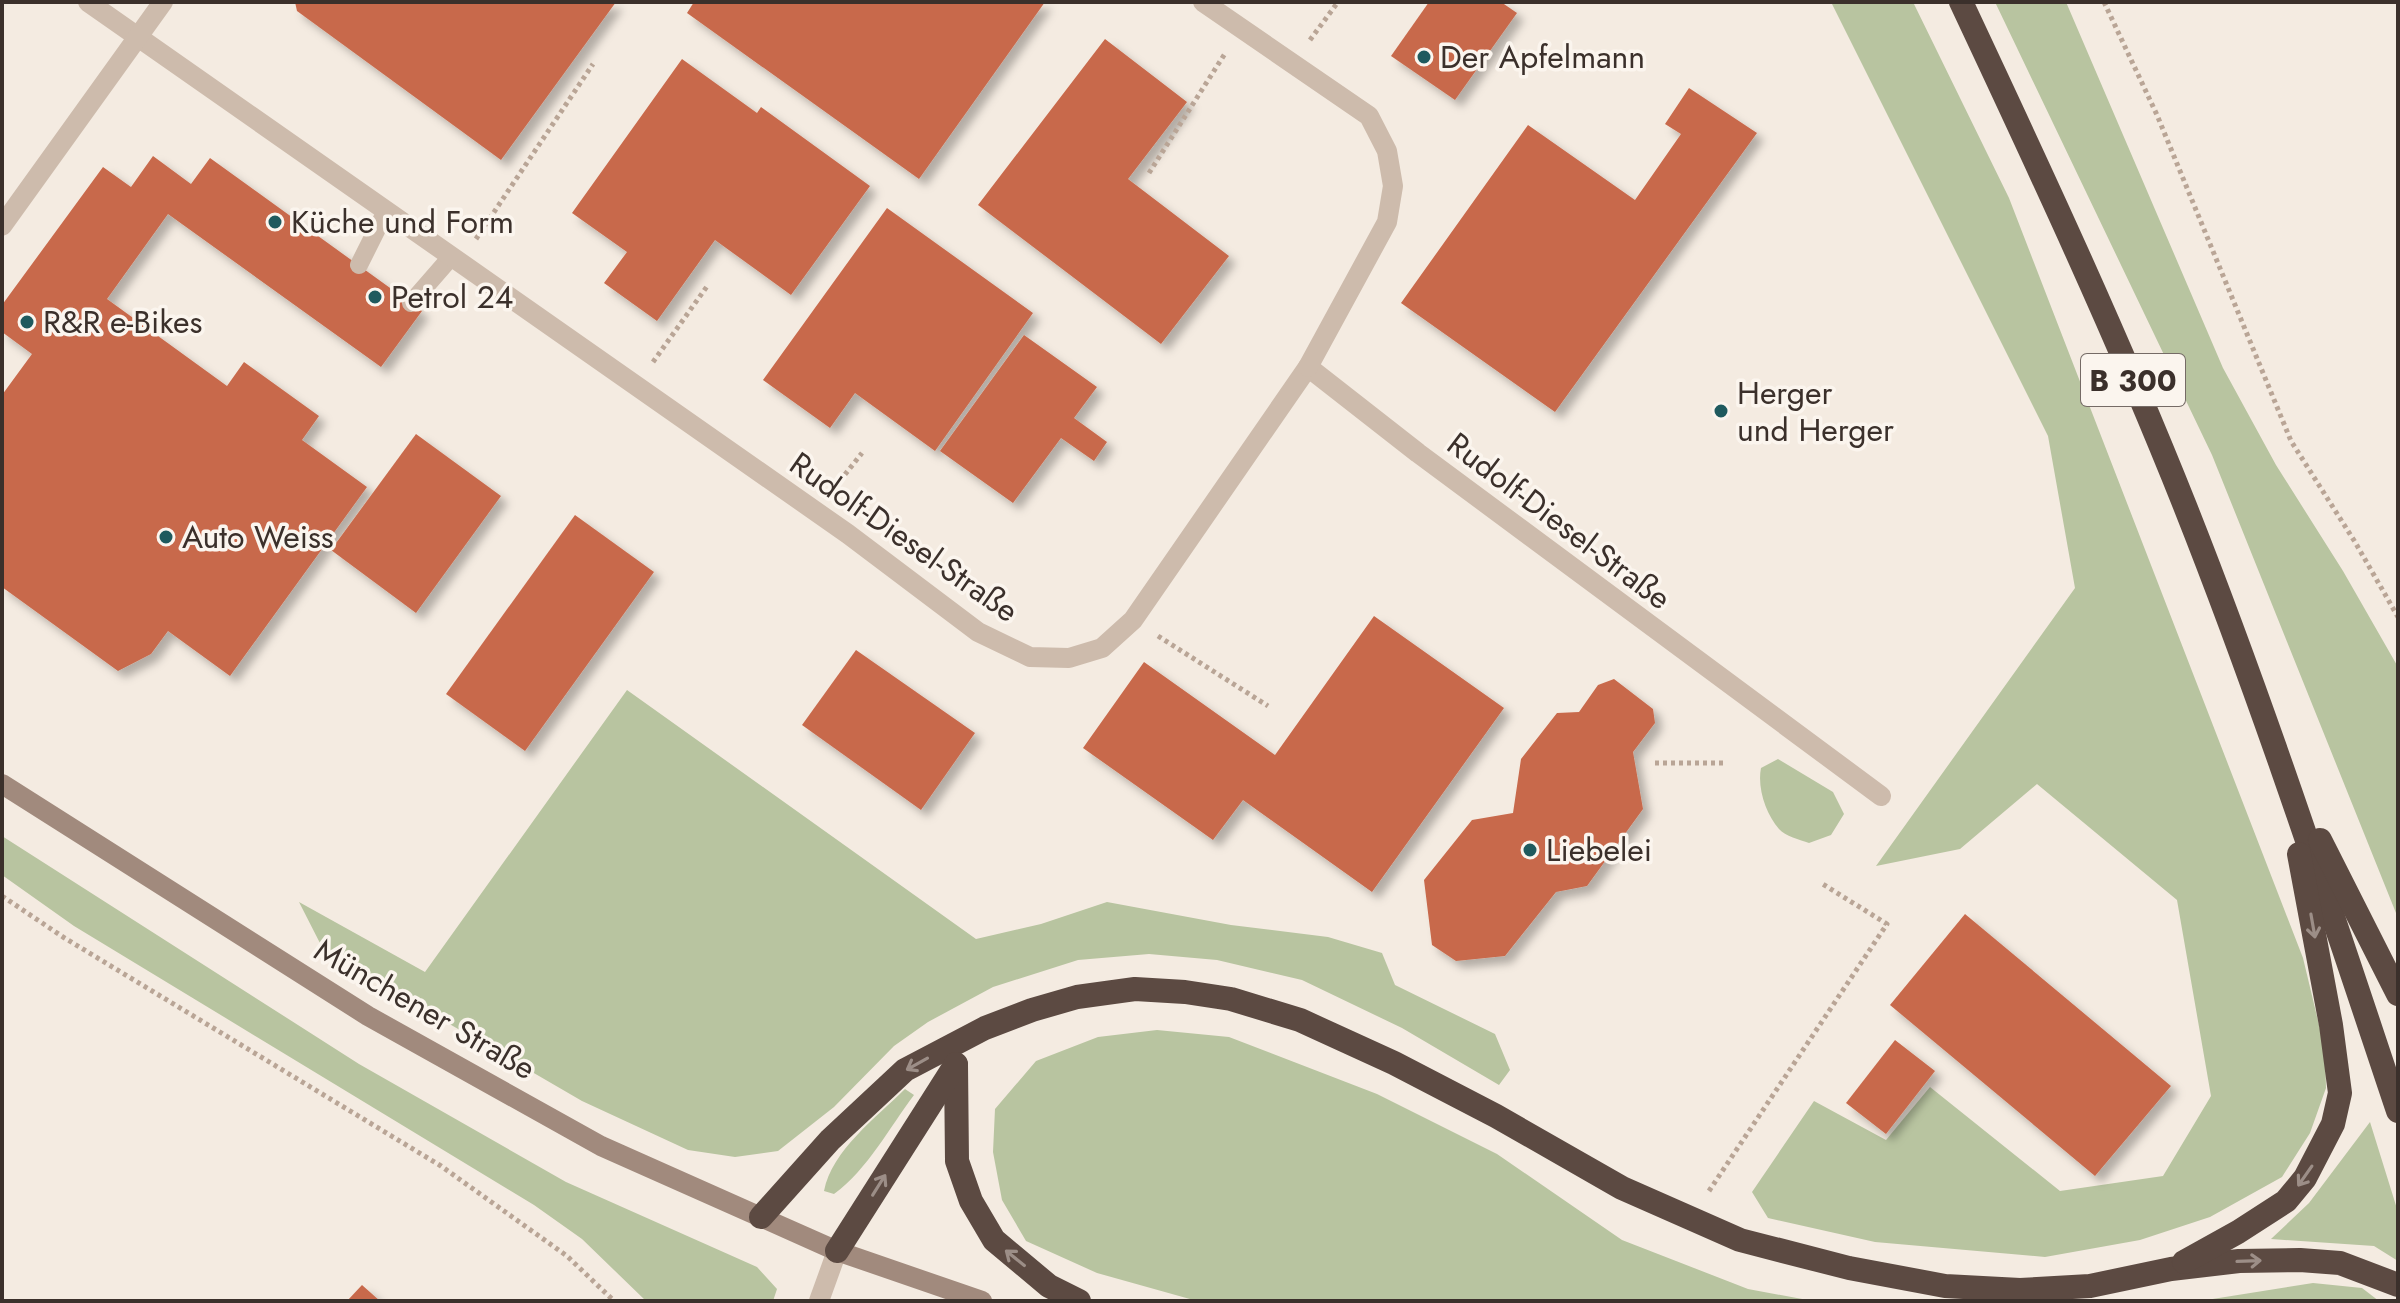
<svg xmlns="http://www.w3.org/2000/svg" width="2400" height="1303" font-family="Jost,sans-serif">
<defs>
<filter id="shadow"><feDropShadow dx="7" dy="7" stdDeviation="4" flood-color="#0004"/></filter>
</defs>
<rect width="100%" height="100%" fill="#f4ebe1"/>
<g fill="#b8c4a0">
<polygon points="1831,2 1913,2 2009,198 2303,958 2325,1050 2326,1088 2310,1133 2282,1177 2210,1217 2140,1240 2045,1257 1875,1242 1768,1218 1752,1192 1814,1101 1886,1140 1930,1087 2060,1191 2163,1176 2211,1096 2177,900 2037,784 1960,849 1876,866 2075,588 2048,436"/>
<polygon points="1995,2 2066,2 2223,368 2276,465 2343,571 2398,667 2398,918 2212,455"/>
<polygon points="627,690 976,939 1041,924 1107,902 1231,925 1328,937 1382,953 1395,985 1495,1034 1510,1070 1499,1085 1402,1028 1302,980 1217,960 1149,954 1078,960 993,987 928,1022 894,1046 834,1107 778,1151 735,1157 688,1150 582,1101 324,951 299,902 425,972"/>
<path d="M1778 759 1833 792 1844 814 1831 835 1809 843C1800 840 1785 836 1779 829 1766 814 1757 788 1761 768Z"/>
<polygon points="2,836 359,1064 566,1182 757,1267 777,1289 773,1301 646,1301 582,1239 534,1205 74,926 2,875"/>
<polygon points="1157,1030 1229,1037 1377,1094 1497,1154 1622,1240 1748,1289 1813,1301 1197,1301 1097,1273 1026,1241 1002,1200 993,1152 995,1109 1036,1061 1098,1037"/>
<path d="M905 1089 914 1095C889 1128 868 1169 834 1194L824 1191C832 1150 877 1117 905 1089Z"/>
<polygon points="2370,1122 2398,1212 2398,1261 2374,1246 2271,1239 2309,1203"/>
<polygon points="2313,1283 2362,1288 2379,1301 2200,1301"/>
</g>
<g fill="#c8694b" filter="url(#shadow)">
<polygon points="295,2 616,2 501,160 297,11"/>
<polygon points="694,2 1045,2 919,179 687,13"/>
<polygon points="1429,2 1501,2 1517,13 1455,100 1391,56"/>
<polygon points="1105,39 1187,102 1128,179 1229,256 1161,344 978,205"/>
<polygon points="682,59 757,113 761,107 870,186 791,295 715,240 657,321 604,283 627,252 572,213"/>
<polygon points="1689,88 1757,133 1555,412 1401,303 1528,125 1635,200 1681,134 1665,124"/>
<polygon points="153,156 191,184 210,158 422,311 381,367 168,214 107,299 227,386 244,362 319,416 302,440 367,487 230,676 168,631 151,654 118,671 2,587 2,395 32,354 2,332 2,305 103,167 131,187"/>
<polygon points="887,208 1033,313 935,451 855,393 830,428 763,380"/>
<polygon points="1024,335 1097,387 1074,418 1107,442 1094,461 1061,438 1013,503 940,451"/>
<polygon points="416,434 501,496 416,613 331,550"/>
<polygon points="575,515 654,572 525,751 446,694"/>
<polygon points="1374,616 1504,708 1372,892 1243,800 1213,840 1083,748 1144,662 1275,755"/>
<polygon points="856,650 975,733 921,810 802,725"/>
<polygon points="1614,679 1653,709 1655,723 1633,752 1643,809 1587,886 1556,892 1505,956 1456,961 1432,945 1424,880 1472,820 1513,813 1521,759 1557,713 1579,712 1598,685"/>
<polygon points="1965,914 2171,1086 2095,1176 1890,1005"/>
<polygon points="1895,1040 1935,1071 1886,1134 1846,1103"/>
<polygon points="362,1285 380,1301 347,1301"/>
</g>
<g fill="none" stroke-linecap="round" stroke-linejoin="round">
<g stroke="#b9a596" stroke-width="5" stroke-dasharray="4 4" stroke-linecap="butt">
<polyline points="2104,2 2157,115 2291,441 2355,542 2398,617"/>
<polyline points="1310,40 1338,2"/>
<polyline points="1149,173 1226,52"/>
<polyline points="476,239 593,64"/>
<polyline points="653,362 708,285"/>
<polyline points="835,487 862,453"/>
<polyline points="1158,636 1268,706"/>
<polyline points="1655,763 1727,763"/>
<polyline points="2,896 63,937 441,1166 567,1256 614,1301"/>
<polyline points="1709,1191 1887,924 1821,883"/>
</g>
<g stroke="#cdbbac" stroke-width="18">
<polyline points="359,265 386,211"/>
<polyline points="411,303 451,257"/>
</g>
<g stroke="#cdbbac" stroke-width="20">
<polyline points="88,2 848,534 978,632 1030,657 1069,658 1102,648 1133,620 1308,367 1418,453 1881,796"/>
<polyline points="1203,2 1369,116 1387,151 1393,186 1387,222 1308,367"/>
<polyline points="2,226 163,2"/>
<polyline points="819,1301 837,1251"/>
</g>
<polyline stroke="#a18a7d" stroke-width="20" points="2,784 368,1016 601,1146 837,1251 982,1301"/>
<g stroke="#5c4a42" stroke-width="24">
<path d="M1961 2C2039 168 2117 335 2185 506 2264 705 2330 908 2398 1111"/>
<polyline points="2320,840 2398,994"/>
<polyline points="956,1065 957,1161 971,1201 994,1240 1049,1286 1079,1301"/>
<polyline points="761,1217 830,1140 905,1070 985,1028 1032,1010 1077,997 1135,989 1185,992 1231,999 1300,1020 1394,1063 1496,1116 1622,1188 1740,1240 1849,1268 1945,1286 2020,1290 2090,1286 2171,1269 2239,1261 2300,1260 2340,1263 2398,1285"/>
<polyline points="837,1251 956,1064"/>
<polyline points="2184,1262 2238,1232 2286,1201 2305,1178 2333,1124 2340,1093 2331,1025 2299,854"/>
</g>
</g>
<defs><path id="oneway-shaft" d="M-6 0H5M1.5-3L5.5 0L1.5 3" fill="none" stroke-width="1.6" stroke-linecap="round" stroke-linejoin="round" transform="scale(2)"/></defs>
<g stroke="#9c8e87">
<use href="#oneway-shaft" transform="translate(2313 926) rotate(80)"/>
<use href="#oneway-shaft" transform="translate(917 1064) rotate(151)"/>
<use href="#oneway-shaft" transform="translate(2305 1176) rotate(125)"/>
<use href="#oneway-shaft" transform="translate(879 1185) rotate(-58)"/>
<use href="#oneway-shaft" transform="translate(1015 1258) rotate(-141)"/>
<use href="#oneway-shaft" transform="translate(2249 1261) rotate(-2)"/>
</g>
<g fill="#1f5a5e" stroke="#fbf5ee" stroke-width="3">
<circle cx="1424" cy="57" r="8"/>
<circle cx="275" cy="222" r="8"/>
<circle cx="375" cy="297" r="8"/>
<circle cx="27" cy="322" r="8"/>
<circle cx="1721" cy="411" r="8"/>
<circle cx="166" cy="537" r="8"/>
<circle cx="1530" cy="850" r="8"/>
</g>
<g text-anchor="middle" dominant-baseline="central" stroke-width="7" stroke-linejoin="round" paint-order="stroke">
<rect fill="#fbf5ee" stroke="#756b66" stroke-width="2" x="2081" y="354" width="104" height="52" rx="6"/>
<g font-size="30" font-weight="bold" fill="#3b302b">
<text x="2133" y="380">B 300</text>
</g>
<g font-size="32" fill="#3b302b" stroke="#fbf5ee" text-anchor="start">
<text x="1440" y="57">Der Apfelmann</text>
<text x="291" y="222">Küche und Form</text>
<text x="391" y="297">Petrol 24</text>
<text x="43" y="322">R&amp;R e-Bikes</text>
<text x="1737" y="393">Herger<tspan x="1737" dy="37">und Herger</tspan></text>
<text x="182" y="537">Auto Weiss</text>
<text x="1546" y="850">Liebelei</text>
</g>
<g font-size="32" fill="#3b302b" stroke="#fbf5ee">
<text transform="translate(1559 521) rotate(37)">Rudolf-Diesel-Straße</text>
<text transform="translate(904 537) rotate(35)">Rudolf-Diesel-Straße</text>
<text transform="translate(425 1009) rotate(30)">Münchener Straße</text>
</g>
</g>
<rect width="2400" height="1303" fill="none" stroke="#3b302b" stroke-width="8"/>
</svg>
